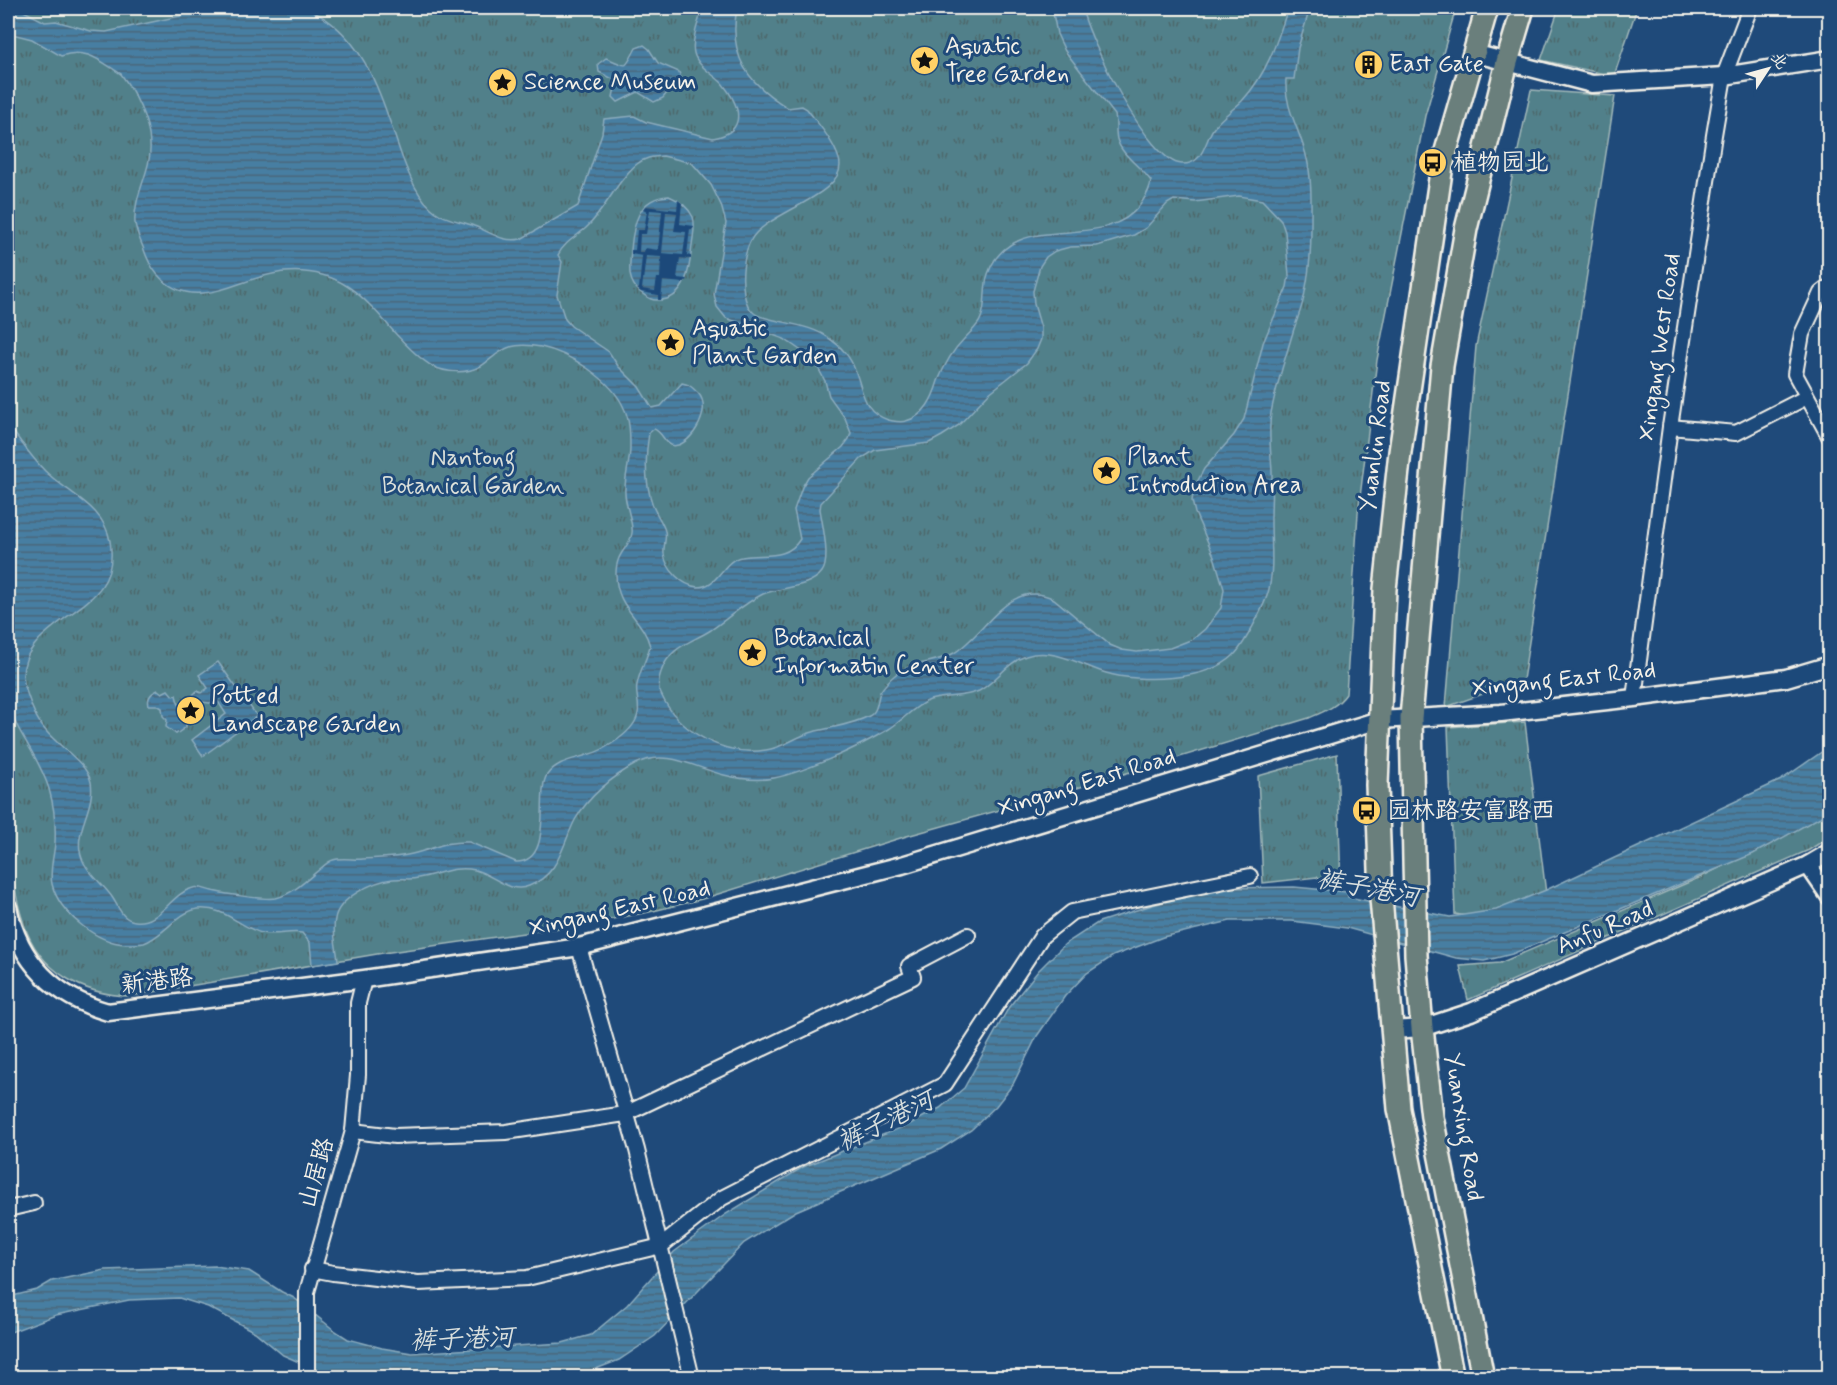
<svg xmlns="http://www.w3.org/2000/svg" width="1837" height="1385" font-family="Mynerve,'LXGW WenKai TC',sans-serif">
<defs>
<pattern id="grass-tufts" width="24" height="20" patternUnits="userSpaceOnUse" patternTransform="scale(1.5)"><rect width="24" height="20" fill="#51808a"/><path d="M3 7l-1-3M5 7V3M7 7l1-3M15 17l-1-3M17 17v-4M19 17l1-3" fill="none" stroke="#4d676b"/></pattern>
<pattern id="water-rules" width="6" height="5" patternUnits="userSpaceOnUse" patternTransform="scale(1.5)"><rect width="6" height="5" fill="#477ea2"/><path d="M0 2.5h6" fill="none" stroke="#486679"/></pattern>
</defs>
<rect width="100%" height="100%" fill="#1f4a7a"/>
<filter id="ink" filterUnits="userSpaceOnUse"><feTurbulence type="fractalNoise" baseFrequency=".0167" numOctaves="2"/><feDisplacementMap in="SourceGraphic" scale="12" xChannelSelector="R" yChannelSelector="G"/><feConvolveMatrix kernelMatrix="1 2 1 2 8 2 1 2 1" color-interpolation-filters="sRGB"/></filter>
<g filter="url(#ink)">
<g fill="url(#grass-tufts)" stroke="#a2b8b9" stroke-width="1.5">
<path d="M8 8H1456L1425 116 1377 360 1358 513 1346 694C1337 707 1323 712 1309 718L1054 795 907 836 702 899 649 912 581 925 383 953 130 996C83 995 39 971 24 924 15 899 12 870 8 843Z"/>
<polygon points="1559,8 1637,8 1614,76 1541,60"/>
<polygon points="1531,90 1615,96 1523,680 1446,707 1476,346"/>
<polygon points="1525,722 1547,902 1497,921 1455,914 1448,727"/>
<polygon points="1337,754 1341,889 1331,891 1317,877 1263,883 1258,776"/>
<polygon points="1829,812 1829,837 1809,850 1468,1000 1460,966 1500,963 1701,877"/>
</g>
<g fill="url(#water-rules)" stroke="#8cacbe" stroke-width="1.5" fill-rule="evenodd">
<path d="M8 8H18L45 22 56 21 91 31 106 32 180 16 193 8C221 7 248 8 276 8 285 8 299 5 307 9 366 33 382 100 401 154 409 175 417 198 436 212 446 220 462 221 474 226 491 232 502 243 521 239L578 206 602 133 604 119 634 116 646 122 713 138C749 131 740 105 722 83 713 74 697 66 694 53 691 40 699 20 703 8H737C728 56 747 83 788 108L802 106 807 109C818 124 833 140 839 159 850 195 765 212 751 240 746 249 744 260 743 270 742 282 743 305 754 313 761 318 771 319 779 321 797 325 816 328 830 339 841 346 851 358 855 370 864 392 862 411 888 420 894 421 900 423 906 421 925 416 933 398 938 381 944 366 953 350 964 339 970 332 978 327 981 318 987 304 983 288 988 274 1011 206 1103 255 1140 205 1145 197 1150 191 1151 181 1141 167 1121 155 1117 139 1115 131 1117 123 1115 115L1065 51 1057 34 1052 8H1082C1088 38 1149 164 1182 164 1204 164 1204 143 1213 129 1220 118 1233 110 1242 101 1267 74 1277 42 1288 8H1310L1298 48 1294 79H1286C1284 109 1301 131 1307 159 1312 180 1311 204 1311 226 1311 248 1310 270 1305 292 1303 306 1297 319 1293 332 1285 359 1276 386 1271 413 1268 433 1271 452 1272 472 1272 488 1271 505 1271 522 1271 544 1274 567 1269 589 1266 603 1245 644 1234 655 1208 681 1139 683 1106 673 1080 665 1054 647 1026 656 1007 662 996 682 979 691 964 698 946 695 930 700 915 705 902 721 889 729 859 747 808 771 774 778 758 781 740 779 724 775 695 768 666 748 636 764 613 776 588 797 575 820 562 845 560 874 529 886 509 894 494 875 475 870 454 865 438 875 418 878 410 880 402 878 393 879 374 881 338 898 335 919 332 932 337 948 338 961L312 965 310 943 302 933C289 931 275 936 262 933 239 927 224 906 198 909 177 912 164 936 144 943 139 944 132 944 126 944 97 943 59 913 52 884 49 871 54 856 55 843 56 825 54 806 49 789 40 759 19 735 8 707V561L11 554 8 525 13 496 8 475V425C20 440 31 457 45 471 68 494 104 506 110 541 120 599 68 607 37 642 32 648 27 654 25 663 21 674 24 685 28 696 32 709 37 721 46 731 58 746 87 763 91 782 96 811 69 834 84 863 91 876 104 885 112 897 119 907 121 919 135 921 160 925 171 893 193 888 200 886 206 890 212 891 224 894 265 900 276 898 293 894 308 879 321 868 325 865 329 861 333 860 341 857 354 860 363 859 379 858 396 858 412 854 434 849 444 841 469 842L516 862C555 862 535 792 547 775 557 761 572 760 587 755 604 751 636 731 638 713 640 703 635 694 637 685 639 672 647 659 650 646 643 618 616 609 616 574 616 551 630 548 632 533 634 525 625 505 625 493 624 478 630 463 630 448 630 435 630 420 624 408 612 380 570 353 541 347 531 345 520 344 510 347 499 350 491 360 481 366 467 374 446 373 432 366 418 358 405 344 394 332 362 294 338 268 285 272 241 275 194 317 157 274 150 266 146 256 143 247 140 240 136 231 135 223 133 195 152 171 150 144 149 120 135 93 121 74 100 61 86 47 61 56L32 39 8 33ZM663 156 692 163 711 185 721 205 726 223 714 294 717 307 726 318 784 339 803 352 816 364 825 381 829 396 845 418 851 433 849 439 843 447 808 477 802 487 794 510 800 539C787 561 763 553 742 557 723 559 719 587 698 587 682 586 666 569 664 554 663 546 667 538 665 531 663 523 656 514 653 506 645 484 645 457 649 433L654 429C662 432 664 442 671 445 687 451 715 411 698 393 693 388 689 384 682 383L661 406 652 408 639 387 618 366 609 352 571 326 565 319 557 295 562 262 558 255C564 242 578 236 588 226 606 208 619 178 637 164 646 157 653 157 663 156ZM1239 196 1262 200 1281 220 1285 232 1289 275 1287 287 1263 343 1244 419 1234 435 1204 469 1194 488 1192 501 1195 513 1214 556 1224 589 1221 608 1205 629 1193 639 1170 648 1137 652 1122 650 1110 645 1054 599C1009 577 986 634 954 653 936 664 912 661 895 675 890 679 884 686 880 692 877 700 878 712 869 716 852 725 832 727 813 732 796 736 783 748 766 750 725 757 678 732 661 694 657 687 658 680 661 672 669 647 690 643 711 630 729 618 744 603 763 594 780 587 810 588 822 572 831 560 822 523 820 509L821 503 861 459 875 450 929 443 942 436 959 425 988 394 1027 363 1037 349 1041 339V328L1034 304 1033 291 1040 266 1046 257 1055 251 1070 247 1097 246 1134 235 1146 228 1167 204 1174 200 1195 202Z"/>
<path d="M644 45 649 49 658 63 679 72 683 83 678 87 670 89 663 98 654 102 638 92 618 102 613 97 616 83 613 79 599 72 598 64 606 58C629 66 623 72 636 48Z"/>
<path d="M669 196C679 200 688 207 693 217 696 225 693 236 692 245 690 266 687 302 656 300 649 300 646 296 640 292 626 280 630 266 631 250 633 225 638 197 669 196Z"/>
<path d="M218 662 257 716 203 756 192 740 226 714 217 700 210 703 202 702 201 712 186 721V727L176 734 166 727 167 720 163 716 162 708 157 705H149C147 698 151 693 158 690L162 693 168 690 173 696 176 695C178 705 181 710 190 714L196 712 197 706 192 700V696L197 691 201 693 208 688 199 675Z"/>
<polygon points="1829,747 1829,826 1822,816 1753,854 1512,954 1484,961 1456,958 1347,928 1292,921 1230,921 1163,937 1113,956 1087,973 1065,996 1037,1036 1013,1084 996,1106 971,1130 941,1149 796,1211 744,1243 655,1336 619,1360 583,1374 552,1378 333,1377 283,1355 255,1332 208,1307 179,1298 129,1300 56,1315 8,1333 8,1297 37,1290 52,1281 105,1270 215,1266 249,1271 282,1292 294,1298 334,1330 348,1339 382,1348 412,1353 562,1343 591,1335 627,1305 674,1252 726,1214 803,1167 910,1124 940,1108 964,1088 1009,1007 1038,971 1065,944 1099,922 1152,905 1223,888 1294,887 1347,892 1348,897 1450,917 1496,910 1546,890 1781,780"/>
</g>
<path fill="#1f4a7a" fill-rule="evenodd" d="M678 200 682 203 680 224 694 226 693 229H690L687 255 691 256V259L680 258 677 278 687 279 684 283 663 281 661 300H658V295L641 292 637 289H639L642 256 631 254V250H635L637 230H644L647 211 643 209 645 206 677 210ZM650 210 662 211 658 250 645 248 644 252H639L640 234H646ZM666 212 677 213 674 231 686 232 683 255 662 253ZM646 256 661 257 660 278H657L655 291 642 289Z"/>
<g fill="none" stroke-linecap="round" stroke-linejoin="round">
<defs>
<g id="minor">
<polyline points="1830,286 1821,293 1802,334 1795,374 1830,438"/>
<polyline points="1670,427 1736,433 1807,397"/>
<polyline points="1634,698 1670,427 1714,135 1724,76 1750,8"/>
<polyline points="579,947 637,1150 692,1378"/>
<polyline points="353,1131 395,1136 506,1132 625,1114 913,977 909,966 968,935"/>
<polyline points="8,1209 34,1203"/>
<polyline points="312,1269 333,1273 418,1283 527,1278 661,1246 722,1198 945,1084 1042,936 1072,912 1250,876"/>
<polyline points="307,1378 307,1292 353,1131 358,1075 358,1003 364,979"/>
</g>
<g id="tertiary">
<polyline points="1473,53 1592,84 1724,76 1830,59"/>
<polyline points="1808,865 1830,897"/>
<path d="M8 907C19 962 55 997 108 1012L364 979 579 947 902 865 1379 720 1501 713 1634 698 1786 678 1830 665"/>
<polyline points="1393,1030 1422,1028 1471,1012 1808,865 1830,852"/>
</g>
<g id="primary">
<polyline points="1453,1378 1399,1109 1381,898 1377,785 1385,589 1400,452 1442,165 1487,8"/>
<polyline points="1483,1378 1432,1117 1422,1028 1416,955 1411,718 1442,366 1466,229 1507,62 1523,8"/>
</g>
</defs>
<use href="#minor" stroke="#f4f1e8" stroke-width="18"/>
<use href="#tertiary" stroke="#f4f1e8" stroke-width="21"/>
<use href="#primary" stroke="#f4f1e8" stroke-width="26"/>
<use href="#minor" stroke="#1f4a7a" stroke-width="14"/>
<use href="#tertiary" stroke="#1f4a7a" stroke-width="16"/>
<use href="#primary" stroke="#6b7f7c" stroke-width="21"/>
</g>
</g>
<defs>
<symbol id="sight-disc" viewBox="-11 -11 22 22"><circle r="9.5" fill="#ffd166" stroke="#1f4a7a"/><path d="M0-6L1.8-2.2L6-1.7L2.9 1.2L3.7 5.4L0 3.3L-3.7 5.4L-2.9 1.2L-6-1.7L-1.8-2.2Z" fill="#111"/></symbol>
<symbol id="building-disc" viewBox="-11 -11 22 22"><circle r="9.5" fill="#ffd166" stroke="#1f4a7a"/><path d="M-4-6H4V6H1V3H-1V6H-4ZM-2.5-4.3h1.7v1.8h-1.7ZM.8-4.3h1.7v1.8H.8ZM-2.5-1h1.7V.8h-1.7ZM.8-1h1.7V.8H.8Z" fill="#111"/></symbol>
<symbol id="bus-disc" viewBox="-11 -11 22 22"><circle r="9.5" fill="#ffd166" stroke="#1f4a7a"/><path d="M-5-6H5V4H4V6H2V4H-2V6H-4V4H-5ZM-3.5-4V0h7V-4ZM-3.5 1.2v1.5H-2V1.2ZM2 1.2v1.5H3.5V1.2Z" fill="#111"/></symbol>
</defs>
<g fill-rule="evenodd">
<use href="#sight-disc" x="908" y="44" width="33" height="33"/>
<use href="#building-disc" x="1352" y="48" width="33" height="33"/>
<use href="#sight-disc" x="486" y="66" width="33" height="33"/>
<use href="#bus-disc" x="1416" y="146" width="33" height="33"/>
<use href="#sight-disc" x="654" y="326" width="33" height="33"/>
<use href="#sight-disc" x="1090" y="454" width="33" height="33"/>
<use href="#sight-disc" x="736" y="636" width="33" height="33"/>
<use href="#sight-disc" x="174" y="694" width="33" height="33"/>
<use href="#bus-disc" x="1350" y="794" width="33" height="33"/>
</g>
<g text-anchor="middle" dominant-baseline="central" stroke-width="6" stroke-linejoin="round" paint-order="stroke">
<g font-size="24" fill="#f4f1e8" stroke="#1f4a7a" text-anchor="start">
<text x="945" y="46">Aquatic<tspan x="945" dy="28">Tree Garden</tspan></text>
<text x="1389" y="64">East Gate</text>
<text x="524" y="82">Science Museum</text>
<text x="1453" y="163">植物园北</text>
<text x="692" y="328">Aquatic<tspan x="692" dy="28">Plant Garden</tspan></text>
<text x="1127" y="457">Plant<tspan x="1127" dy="28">Introduction Area</tspan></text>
<text x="774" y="638">Botanical<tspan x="774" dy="28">Informatin Center</tspan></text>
<text x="211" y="696">Potted<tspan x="211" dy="28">Landscape Garden</tspan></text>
<text x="1387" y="811">园林路安富路西</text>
</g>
<g font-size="24" fill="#f4f1e8" stroke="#1f4a7a">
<text transform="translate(1660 347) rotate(-82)">Xingang West Road</text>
<text transform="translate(1376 446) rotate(-83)">Yuanlin Road</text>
<text transform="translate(1564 680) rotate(-6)">Xingang East Road</text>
<text transform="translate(1087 783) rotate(-17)">Xingang East Road</text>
<text transform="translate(620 909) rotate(-13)">Xingang East Road</text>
<text transform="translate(1605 928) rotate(-23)">Anfu Road</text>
<text transform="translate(157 982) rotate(-7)">新港路</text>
<text transform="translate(1463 1127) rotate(81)">Yuanxing Road</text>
<text transform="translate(317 1173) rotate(-74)">山居路</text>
</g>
<g font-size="24" fill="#dce0da" stroke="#1f4a7a">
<text x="473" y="458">Nantong<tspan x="473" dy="28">Botanical Garden</tspan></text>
</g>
<g font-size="26" font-style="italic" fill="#dae0de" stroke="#1f4a7a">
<text transform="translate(1368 889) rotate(11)">裤子港河</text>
<text transform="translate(886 1122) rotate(-26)">裤子港河</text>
<text transform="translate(462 1340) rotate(-2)">裤子港河</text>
</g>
</g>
<rect width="1837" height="1385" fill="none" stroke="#1f4a7a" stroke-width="30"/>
<rect x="15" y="15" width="1807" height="1355" fill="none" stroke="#f4f1e8" stroke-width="2" filter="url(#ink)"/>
<g transform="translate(1768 69) rotate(54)" stroke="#1f4a7a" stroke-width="4.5" paint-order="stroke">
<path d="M0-4.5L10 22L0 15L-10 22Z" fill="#f4f1e8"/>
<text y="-9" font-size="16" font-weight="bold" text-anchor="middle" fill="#f4f1e8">北</text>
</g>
</svg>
